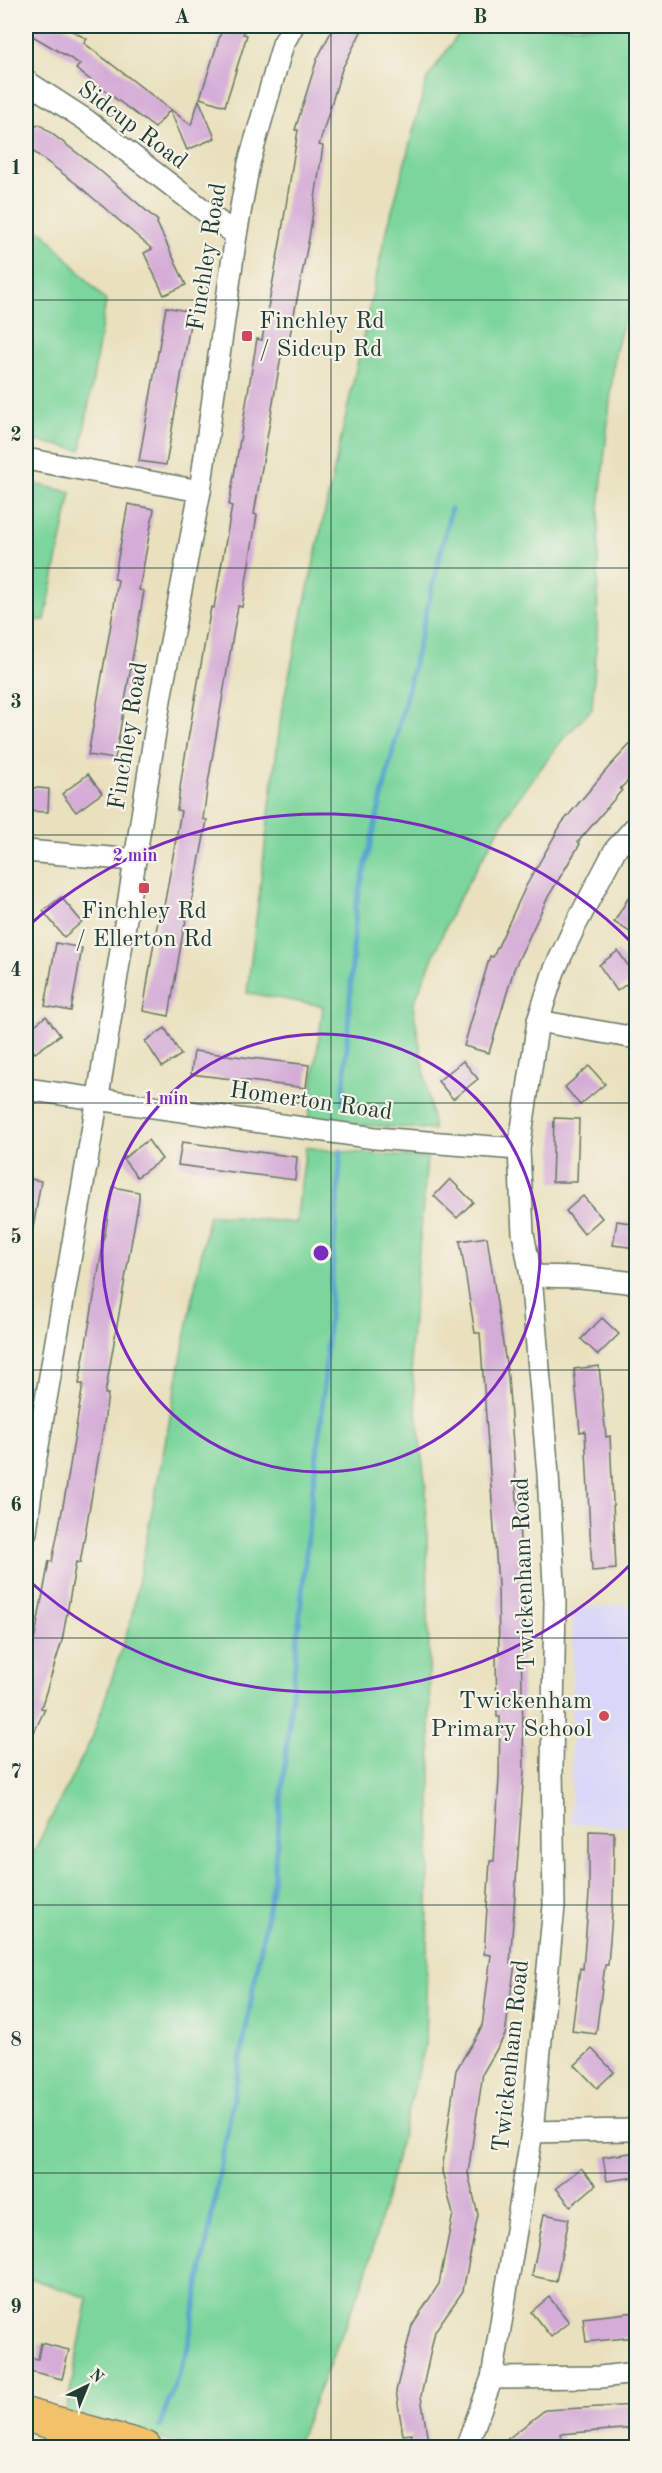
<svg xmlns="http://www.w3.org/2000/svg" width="662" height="2473" font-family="'Old Standard TT',serif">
<rect width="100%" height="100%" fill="#f7f3e8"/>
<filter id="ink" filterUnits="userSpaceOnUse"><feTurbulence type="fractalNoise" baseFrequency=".0167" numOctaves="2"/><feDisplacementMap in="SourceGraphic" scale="12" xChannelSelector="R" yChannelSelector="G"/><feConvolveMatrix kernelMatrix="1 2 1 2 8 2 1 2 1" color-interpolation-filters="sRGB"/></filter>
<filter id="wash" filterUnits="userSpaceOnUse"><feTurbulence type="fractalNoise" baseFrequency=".008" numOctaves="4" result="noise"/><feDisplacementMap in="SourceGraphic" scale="24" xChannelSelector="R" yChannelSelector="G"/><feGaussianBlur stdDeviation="1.35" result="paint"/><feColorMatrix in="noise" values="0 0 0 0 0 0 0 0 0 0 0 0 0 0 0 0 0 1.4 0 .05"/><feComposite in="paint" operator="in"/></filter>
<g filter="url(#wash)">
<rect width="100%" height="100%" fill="#e9e1be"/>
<polygon fill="#d9d7f8" points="636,1604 636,1827 571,1824 573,1608"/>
<g fill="#7bd59c" stroke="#4d8968" stroke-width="1.5">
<polygon points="464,26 636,26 636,289 626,313 615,353 599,509 597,635 592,709 563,739 513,805 454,907 413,1005 434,1130 308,1121 323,1006 247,993 282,708 384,241 427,79"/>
<polygon points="26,222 45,234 106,301 81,450 26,439"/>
<polygon points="26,482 71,492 45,620 26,621"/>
<polygon points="306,1147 332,1151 427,1158 410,1352 426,1491 431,1778 425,2046 366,2275 295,2448 190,2447 66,2413 88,2298 26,2277 26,1861 32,1855 93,1736 131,1620 209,1214 296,1223"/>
</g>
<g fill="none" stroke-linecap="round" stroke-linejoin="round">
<g stroke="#56a4cf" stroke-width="5">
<polyline points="343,1103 356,905 451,509"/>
<polyline points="159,2427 187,2351 273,1881 312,1495 322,1412 341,1151"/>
</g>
</g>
<g id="blocks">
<g fill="#d4acd7">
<polygon points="26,26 63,26 87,39 84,43 191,125 199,100 215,138 187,150 170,110 155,128 76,69 80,64 26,32"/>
<polygon points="223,26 247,26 243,34 247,35 225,106 200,98"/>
<polygon points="334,26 364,26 342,69 319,145 323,146 309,238 289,340 284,339 254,514 257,515 242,607 238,606 208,783 203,819 207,820 193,895 183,932 169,1016 143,1011 154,942 160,911 163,912 181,811 177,810 182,774 211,607 214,608 220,573 232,506 229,505 257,339 262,340 280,243 298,130 295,130 317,59"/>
<polygon points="26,119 37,126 39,124 97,168 158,221 157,223 186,285 164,295 144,253 152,249 78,185 26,146"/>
<polygon points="166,307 192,312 166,465 139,461"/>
<polygon points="128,504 154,509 139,590 144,591 115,759 88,755 112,618 118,580 114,579"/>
<polygon points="636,738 636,772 620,789 622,790 578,842 580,844 548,897 514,969 489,1053 464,1046 490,956 493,957 526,886 562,823 608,768"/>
<polygon points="88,774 102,793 76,812 62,794"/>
<polygon points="26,787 49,789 48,812 26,811"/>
<polygon points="636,885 636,936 614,922"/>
<polygon points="61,897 82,922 64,937 43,911"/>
<polygon points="56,943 82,948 71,1011 45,1006"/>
<polygon points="618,951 636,977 617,991 599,965"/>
<polygon points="46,1016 60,1035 35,1053 26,1041 26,1032"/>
<polygon points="165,1028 181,1055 162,1067 145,1041"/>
<polygon points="194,1051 309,1065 306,1088 191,1074"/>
<polygon points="463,1061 478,1079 453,1099 438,1081"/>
<polygon points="589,1066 605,1084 580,1105 565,1087"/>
<polygon points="554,1118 579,1119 577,1182 552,1182"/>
<polygon points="148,1140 162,1159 137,1177 123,1159"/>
<polygon points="182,1142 297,1157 295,1180 178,1165"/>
<polygon points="26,1178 41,1181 33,1228 26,1227"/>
<polygon points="450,1179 473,1202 457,1218 434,1196"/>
<polygon points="113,1187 139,1192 139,1199 105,1394 108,1394 103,1431 80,1563 76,1562 62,1641 41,1708 45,1709 26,1749 26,1667 35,1636 49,1561 52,1562 66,1490 83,1384 79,1384"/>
<polygon points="583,1196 602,1218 584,1234 566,1211"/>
<polygon points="617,1221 636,1224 636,1248 613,1245"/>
<polygon points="487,1237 508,1377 523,1579 524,1647 521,1647 524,1771 510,1964 515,1964 505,2035 483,2073 468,2173 478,2215 463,2291 435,2331 421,2396 429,2448 408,2448 412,2434 403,2435 396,2391 412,2325 439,2284 453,2214 442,2171 456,2070 482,2027 491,1955 484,1954 490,1861 494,1861 499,1778 500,1717 497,1717 496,1654 499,1654 498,1585 480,1333 475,1333 460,1241"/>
<polygon points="602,1318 619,1334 598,1355 581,1339"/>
<polygon points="599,1366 606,1437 610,1436 616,1569 592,1571 585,1431 580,1432 574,1369"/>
<polygon points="589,1831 614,1832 613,1902 608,1965 605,1965 596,2034 572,2031 580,1968 583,1969 589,1894"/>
<polygon points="592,2049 614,2072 597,2088 575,2065"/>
<polygon points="636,2152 636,2177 607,2181 603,2157"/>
<polygon points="581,2168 596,2185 571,2206 556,2188"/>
<polygon points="544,2214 569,2219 556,2281 532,2276"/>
<polygon points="549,2297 569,2322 551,2337 531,2312"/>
<polygon points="636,2312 636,2337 586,2342 583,2318"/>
<polygon points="41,2343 69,2350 62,2379 26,2370 26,2357 38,2359"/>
<polygon points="636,2405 636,2428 560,2434 566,2448 496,2448 545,2410"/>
</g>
</g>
</g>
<g filter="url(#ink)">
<use href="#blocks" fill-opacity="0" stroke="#667664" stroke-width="1.5"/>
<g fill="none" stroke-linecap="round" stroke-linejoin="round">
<defs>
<g id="street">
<polyline points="26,81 86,120 236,235"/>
<polyline points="26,459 200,491"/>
<polyline points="26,851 135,860"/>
<polyline points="538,1021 636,1038"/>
<polyline points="26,1089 375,1138 519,1149"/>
<polyline points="531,1276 581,1277 636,1283"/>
<polyline points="26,1532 34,1469 98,1097 161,694 200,491 236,235 249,163 283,44 293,26"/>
<polyline points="532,2132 628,2130 636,2128"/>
<polyline points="492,2378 600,2377 636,2373"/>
<polyline points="466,2448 492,2378 532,2132 554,1906 552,1767 555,1602 548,1474 531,1276 523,1233 519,1149 538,1021 554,971 574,928 615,850 636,826"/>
</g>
<polyline id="primary" points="26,2415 145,2448"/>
</defs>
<use href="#street" stroke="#667664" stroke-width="24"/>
<use href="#primary" stroke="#667664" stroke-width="36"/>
<use href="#street" stroke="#fff" stroke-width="21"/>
<use href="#primary" stroke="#f2c26a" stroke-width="33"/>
</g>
</g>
<path fill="none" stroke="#1f3d34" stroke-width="1.5" stroke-opacity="0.55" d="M331 26V2448M26 300H636M26 568H636M26 835H636M26 1103H636M26 1370H636M26 1638H636M26 1905H636M26 2173H636"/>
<g fill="none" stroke="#7b2cbf" stroke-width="3">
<circle cx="321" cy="1253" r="219"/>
<path d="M634 1561A439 439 0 0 1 27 1579M27 927A439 439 0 0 1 634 945"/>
</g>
<g fill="#d1495b" stroke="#f7f3e8" stroke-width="2">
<rect x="241" y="330" width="12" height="12" rx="3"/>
<rect x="138" y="882" width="12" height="12" rx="3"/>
<circle cx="604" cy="1716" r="6"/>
</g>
<g text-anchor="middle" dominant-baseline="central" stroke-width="4.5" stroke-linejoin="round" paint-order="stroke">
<g font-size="24" fill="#1f3d34" stroke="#f7f3e8">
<text transform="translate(132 126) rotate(37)">Sidcup Road</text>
<text transform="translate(208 257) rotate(-81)">Finchley Road</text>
<text transform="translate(129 736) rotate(-81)">Finchley Road</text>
<text transform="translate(311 1102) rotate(8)">Homerton Road</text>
<text transform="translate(525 1574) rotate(-92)">Twickenham Road</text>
<text transform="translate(512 2056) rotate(-84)">Twickenham Road</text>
</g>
<g font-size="24" fill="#1f3d34" stroke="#f7f3e8" text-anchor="start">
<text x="259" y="322">Finchley Rd<tspan x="259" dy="28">/ Sidcup Rd</tspan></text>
<text x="144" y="912" text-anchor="middle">Finchley Rd<tspan x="144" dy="28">/ Ellerton Rd</tspan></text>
<text x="592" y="1702" text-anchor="end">Twickenham<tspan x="592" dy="28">Primary School</tspan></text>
</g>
</g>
<circle cx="321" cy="1253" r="9" fill="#7b2cbf" stroke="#f7f3e8" stroke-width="3"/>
<g font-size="18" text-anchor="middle" font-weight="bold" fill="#7b2cbf" stroke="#f7f3e8" stroke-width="4.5" stroke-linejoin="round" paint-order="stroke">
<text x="135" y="861">2 min</text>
<text x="166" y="1104">1 min</text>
</g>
<rect width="662" height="2473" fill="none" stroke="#f7f3e8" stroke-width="66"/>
<g transform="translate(87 2386) rotate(43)" stroke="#f7f3e8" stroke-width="4.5" paint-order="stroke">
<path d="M0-4.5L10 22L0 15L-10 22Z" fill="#1f3d34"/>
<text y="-9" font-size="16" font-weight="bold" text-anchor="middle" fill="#1f3d34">N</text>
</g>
<rect x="33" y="33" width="596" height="2407" fill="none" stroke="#1f3d34" stroke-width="2"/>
<g font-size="20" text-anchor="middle" font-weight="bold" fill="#1f3d34">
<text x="182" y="23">A</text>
<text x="480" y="23">B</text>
<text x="16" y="174">1</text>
<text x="16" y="441">2</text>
<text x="16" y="708">3</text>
<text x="16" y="976">4</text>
<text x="16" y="1243">5</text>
<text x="16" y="1511">6</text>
<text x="16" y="1778">7</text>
<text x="16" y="2046">8</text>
<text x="16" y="2313">9</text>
</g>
</svg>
